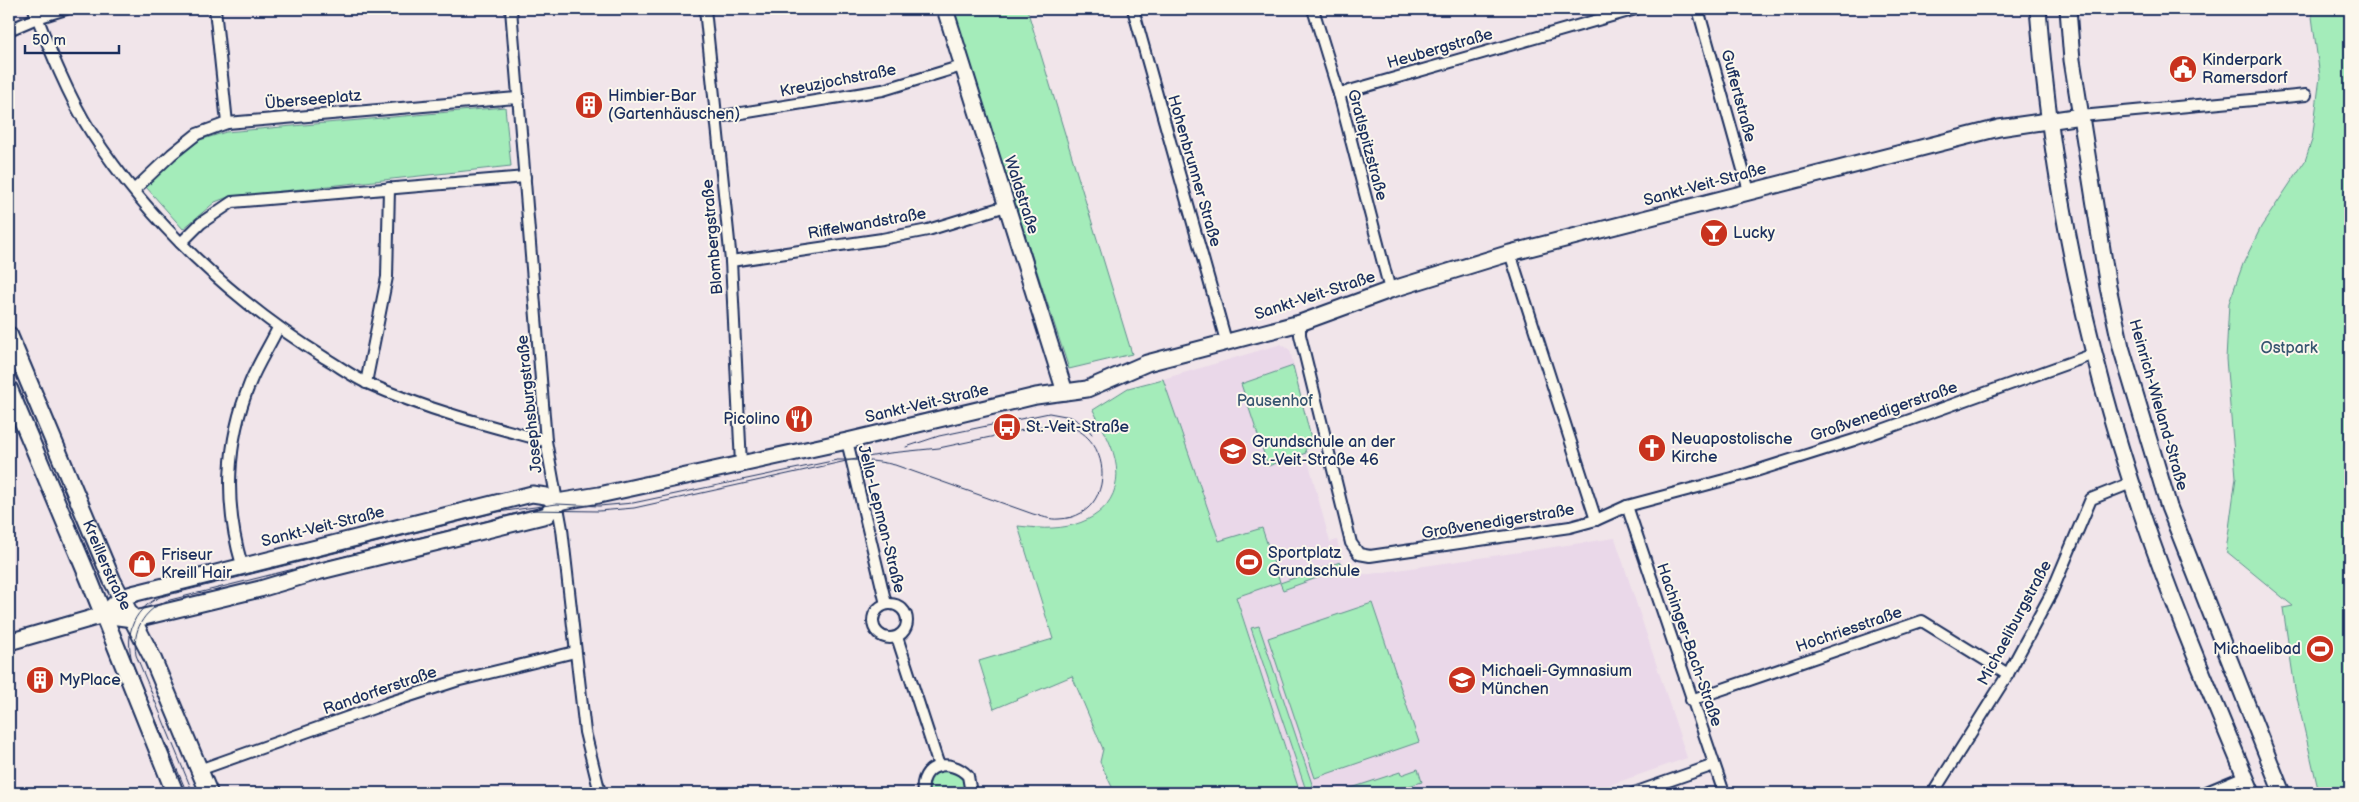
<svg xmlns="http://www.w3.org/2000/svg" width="2359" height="802" font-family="'Balsamiq Sans',sans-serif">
<rect width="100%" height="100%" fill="#f1e5ea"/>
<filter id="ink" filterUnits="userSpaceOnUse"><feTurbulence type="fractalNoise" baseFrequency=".02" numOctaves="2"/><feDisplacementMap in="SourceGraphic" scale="10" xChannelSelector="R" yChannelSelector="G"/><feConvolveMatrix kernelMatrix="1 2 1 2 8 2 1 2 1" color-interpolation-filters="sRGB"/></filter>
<g filter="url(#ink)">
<polygon fill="#ead8e9" points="1281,344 1290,350 1313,446 1305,449 1330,542 1337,540 1345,575 1370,574 1615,538 1687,758 1587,793 1300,793 1219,542 1163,379"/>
<g fill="#a4ecba" stroke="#608e8c">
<polygon points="951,9 1027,9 1132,354 1069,369"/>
<polygon points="2311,9 2350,9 2350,793 2319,793 2295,689 2283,608 2293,606 2226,551 2236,477 2226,359 2229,303 2243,264 2261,227 2305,161 2312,140 2320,77"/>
<polygon points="505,107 511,166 228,197 215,202 183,229 146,187 175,158 200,140 226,132"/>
<polygon points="1293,366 1313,446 1305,449 1306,453 1268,466 1241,384"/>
<path d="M1163 379 1219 541 1262 528 1280 582 1236 597 1300 793H1103L1113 789 1100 762 1103 749 1072 676 994 709 979 661 1053 639 1018 526C1030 527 1042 529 1053 528 1093 526 1125 502 1115 459 1111 441 1101 426 1093 410L1128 388Z"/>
<polygon points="1340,562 1342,569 1283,590 1280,583"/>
<polygon points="1372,603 1419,742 1315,778 1268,638"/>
<polygon points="1259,626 1315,793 1307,793 1251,628"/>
<polygon points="1418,769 1422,782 1405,787 1407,793 1336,793 1400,772 1401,775"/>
<path d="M949 770C960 775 967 780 965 793H929C928 779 935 771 949 770Z"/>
</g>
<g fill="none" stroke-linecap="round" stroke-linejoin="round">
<defs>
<g id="street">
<path d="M34 9C49 48 68 96 91 132 150 223 233 301 325 358 339 366 353 377 367 383 425 409 485 425 546 441"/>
<polyline points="215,9 227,123"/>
<polyline points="511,9 546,441 562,529 585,732 600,793"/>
<polyline points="705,9 731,261 741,464"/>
<polyline points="1133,9 1226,341"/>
<polyline points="1313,9 1339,94 1390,290"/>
<polyline points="1698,9 1749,191"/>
<polyline points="9,30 37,18 66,9"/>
<polyline points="1339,94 1636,9"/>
<polyline points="2081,116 2306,95"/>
<polyline points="717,117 883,90 962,66"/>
<polyline points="134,190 172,154 197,134 227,123 517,98"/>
<polyline points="181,243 201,223 232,202 525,177"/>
<polyline points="1510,253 1596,520"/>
<polyline points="731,261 882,239 928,230 1006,206"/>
<polyline points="1300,323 1300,335 1351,543 1359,554 1370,556 1570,527 1596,520 1627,506 1743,475 1854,440 2094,354"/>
<polyline points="366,383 387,277 389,188"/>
<polyline points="847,441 886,604"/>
<polyline points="1627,506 1724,793"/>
<path d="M242 565C224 505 226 442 250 383 257 365 269 347 278 328"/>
<circle cx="890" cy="621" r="17"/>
<polyline points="897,637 939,766"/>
<polyline points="1691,700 1922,621 2008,674"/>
<polyline points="199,770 388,703 456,681 575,652"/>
<path d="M923 793C919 764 950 757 968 776L971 793"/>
<polyline points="1634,793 1714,765"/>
<polyline points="1933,793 2008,674 2051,594 2091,499 2131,483"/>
<polyline points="2204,793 2245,776"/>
</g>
<g id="secondary">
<polyline points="945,9 1065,392"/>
<path d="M2038 9C2051 181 2086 351 2142 514 2174 609 2214 701 2252 793"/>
<polyline points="2068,9 2072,60 2108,287 2121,347 2169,507 2282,793"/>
<polyline points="103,615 122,597 136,593 532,494 546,496 557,502 599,495 847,441 1036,396 1087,389 1147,363 1300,323 1390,290 1510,253 1999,128 2081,116"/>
<polyline points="9,642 103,615 133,619 144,617 260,589 317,572 547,515 557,502"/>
</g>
<g id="primary">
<path id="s1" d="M9 335 112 580 152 657 209 793"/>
<polyline points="9,389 89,579 175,793"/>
</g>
</defs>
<use href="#street" stroke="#1b2f5e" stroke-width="14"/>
<use href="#secondary" stroke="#1b2f5e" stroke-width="19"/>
<use href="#primary" stroke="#1b2f5e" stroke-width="20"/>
<use href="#street" stroke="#fbf7ec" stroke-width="10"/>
<use href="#secondary" stroke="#fbf7ec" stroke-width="15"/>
<use href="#primary" stroke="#fbf7ec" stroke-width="16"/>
<g stroke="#1b2f5e" stroke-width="1">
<polyline points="906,447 939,436 1049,413 1071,417 1084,425 1092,434"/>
<path d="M187 793 134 668C124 638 130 611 160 597L498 512 557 504 599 506 633 503 837 460C856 460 875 460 895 465L1033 514C1041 516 1050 520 1059 519 1122 517 1114 417 1047 425L939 448 890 453 851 460 634 508 599 511 529 510 166 601C143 611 132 631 136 655L193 793"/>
</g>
</g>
</g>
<defs>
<symbol id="civic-disc" viewBox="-11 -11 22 22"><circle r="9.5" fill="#c8321e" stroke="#fbf7ec"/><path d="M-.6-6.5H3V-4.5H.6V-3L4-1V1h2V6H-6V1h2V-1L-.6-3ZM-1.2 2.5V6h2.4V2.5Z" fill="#fff"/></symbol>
<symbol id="building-disc" viewBox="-11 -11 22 22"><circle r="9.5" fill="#c8321e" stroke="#fbf7ec"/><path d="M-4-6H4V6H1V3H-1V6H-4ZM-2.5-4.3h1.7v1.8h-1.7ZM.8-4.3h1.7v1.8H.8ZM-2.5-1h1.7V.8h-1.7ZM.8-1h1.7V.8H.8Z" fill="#fff"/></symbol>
<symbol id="bar-disc" viewBox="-11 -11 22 22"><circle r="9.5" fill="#c8321e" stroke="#fbf7ec"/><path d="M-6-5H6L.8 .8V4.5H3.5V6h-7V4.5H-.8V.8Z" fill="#fff"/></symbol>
<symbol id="restaurant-disc" viewBox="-11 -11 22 22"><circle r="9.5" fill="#c8321e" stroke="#fbf7ec"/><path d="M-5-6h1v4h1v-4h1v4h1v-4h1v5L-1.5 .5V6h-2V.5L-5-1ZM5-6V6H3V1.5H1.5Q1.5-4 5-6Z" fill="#fff"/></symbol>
<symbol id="bus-disc" viewBox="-11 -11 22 22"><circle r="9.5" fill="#c8321e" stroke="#fbf7ec"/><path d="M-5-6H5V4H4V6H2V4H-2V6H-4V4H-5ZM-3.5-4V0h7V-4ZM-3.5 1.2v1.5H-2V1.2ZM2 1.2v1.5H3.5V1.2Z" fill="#fff"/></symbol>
<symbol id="church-disc" viewBox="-11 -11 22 22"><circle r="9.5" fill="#c8321e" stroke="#fbf7ec"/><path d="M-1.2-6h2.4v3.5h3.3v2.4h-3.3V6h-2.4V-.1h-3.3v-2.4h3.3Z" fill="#fff"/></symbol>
<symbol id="school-disc" viewBox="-11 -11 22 22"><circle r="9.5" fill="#c8321e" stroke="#fbf7ec"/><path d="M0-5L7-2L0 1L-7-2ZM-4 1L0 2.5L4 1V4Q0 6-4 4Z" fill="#fff"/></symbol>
<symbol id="stadium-disc" viewBox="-11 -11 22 22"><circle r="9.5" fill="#c8321e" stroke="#fbf7ec"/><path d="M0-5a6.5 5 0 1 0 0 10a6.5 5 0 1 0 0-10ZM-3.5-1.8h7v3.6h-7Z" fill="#fff"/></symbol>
<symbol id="shop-disc" viewBox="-11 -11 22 22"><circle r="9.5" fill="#c8321e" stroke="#fbf7ec"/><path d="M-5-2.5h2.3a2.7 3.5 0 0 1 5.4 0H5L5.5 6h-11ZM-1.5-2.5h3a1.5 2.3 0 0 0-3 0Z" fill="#fff"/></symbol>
</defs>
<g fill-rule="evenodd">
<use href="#civic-disc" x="2167" y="53" width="32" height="32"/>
<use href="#building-disc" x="573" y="89" width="32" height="32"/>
<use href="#bar-disc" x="1698" y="217" width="32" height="32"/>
<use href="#restaurant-disc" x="783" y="403" width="32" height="32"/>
<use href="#bus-disc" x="991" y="411" width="32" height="32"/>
<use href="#church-disc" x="1636" y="432" width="32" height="32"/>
<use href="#school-disc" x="1217" y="435" width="32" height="32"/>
<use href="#stadium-disc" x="1233" y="546" width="32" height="32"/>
<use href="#shop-disc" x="126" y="548" width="32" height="32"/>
<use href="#stadium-disc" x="2304" y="633" width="32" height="32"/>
<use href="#building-disc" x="24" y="664" width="32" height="32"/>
<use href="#school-disc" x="1446" y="664" width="32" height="32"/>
</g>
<g text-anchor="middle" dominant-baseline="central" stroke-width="4" stroke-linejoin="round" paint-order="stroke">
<g font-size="16" fill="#1b2f5e" stroke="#fbf7ec">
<text transform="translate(1440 49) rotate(-16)">Heubergstraße</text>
<text transform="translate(838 81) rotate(-11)">Kreuzjochstraße</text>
<text transform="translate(1738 96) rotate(75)">Guffertstraße</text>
<text transform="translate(313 100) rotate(-5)">Überseeplatz</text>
<text transform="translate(1367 145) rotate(75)">Gratlspitzstraße</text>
<text transform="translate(1194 171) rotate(74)">Hohenbrunner Straße</text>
<text transform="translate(1705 185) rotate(-15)">Sankt-Veit-Straße</text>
<text transform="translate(1021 195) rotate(72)">Waldstraße</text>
<text transform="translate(867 224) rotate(-10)">Riffelwandstraße</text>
<text transform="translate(713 237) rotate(-95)">Blombergstraße</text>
<text transform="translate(1315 296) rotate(-18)">Sankt-Veit-Straße</text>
<text transform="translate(530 404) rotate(-96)">Josephsburgstraße</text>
<text transform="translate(927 404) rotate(-13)">Sankt-Veit-Straße</text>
<text transform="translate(2158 405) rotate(74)">Heinrich-Wieland-Straße</text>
<text transform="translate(1884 412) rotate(-19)">Großvenedigerstraße</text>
<text transform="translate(881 519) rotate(76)">Jella-Lepman-Straße</text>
<text transform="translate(1498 522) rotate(-9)">Großvenedigerstraße</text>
<text transform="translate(323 527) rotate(-14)">Sankt-Veit-Straße</text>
<text stroke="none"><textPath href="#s1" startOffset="250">Kreillerstraße</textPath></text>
<text transform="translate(2015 623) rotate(-62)">Michaeliburgstraße</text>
<text transform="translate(1849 630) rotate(-19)">Hochriesstraße</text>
<text transform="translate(1689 645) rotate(71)">Hachinger-Bach-Straße</text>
<text transform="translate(380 691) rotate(-19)">Randorferstraße</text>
</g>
<g font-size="16" fill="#1b2f5e" stroke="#fbf7ec" text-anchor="start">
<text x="2202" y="60">Kinderpark<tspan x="2202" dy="18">Ramersdorf</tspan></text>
<text x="608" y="96">Himbier-Bar<tspan x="608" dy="18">(Gartenhäuschen)</tspan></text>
<text x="1733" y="233">Lucky</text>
<text x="780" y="419" text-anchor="end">Picolino</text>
<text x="1026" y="427">St.-Veit-Straße</text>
<text x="1671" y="439">Neuapostolische<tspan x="1671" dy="18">Kirche</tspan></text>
<text x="1252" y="442">Grundschule an der<tspan x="1252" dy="18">St.-Veit-Straße 46</tspan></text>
<text x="1268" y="553">Sportplatz<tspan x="1268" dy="18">Grundschule</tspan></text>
<text x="161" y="555">Friseur<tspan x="161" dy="18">Kreill Hair</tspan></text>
<text x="2301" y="649" text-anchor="end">Michaelibad</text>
<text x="1481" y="671">Michaeli-Gymnasium<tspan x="1481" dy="18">München</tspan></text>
<text x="59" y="680">MyPlace</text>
</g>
<g font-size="16" fill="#365570" stroke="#fbf7ec">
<text x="2289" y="348">Ostpark</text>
<text x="1275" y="401">Pausenhof</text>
</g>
</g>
<rect width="2359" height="802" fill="none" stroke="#fbf7ec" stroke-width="30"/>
<rect x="15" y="15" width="2329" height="772" fill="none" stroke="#1b2f5e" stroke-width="2" filter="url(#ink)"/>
<path d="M25 45v8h94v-8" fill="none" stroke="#1b2f5e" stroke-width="2.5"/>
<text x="32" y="45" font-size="15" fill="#1b2f5e" stroke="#fbf7ec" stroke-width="4" paint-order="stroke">50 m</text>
</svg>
